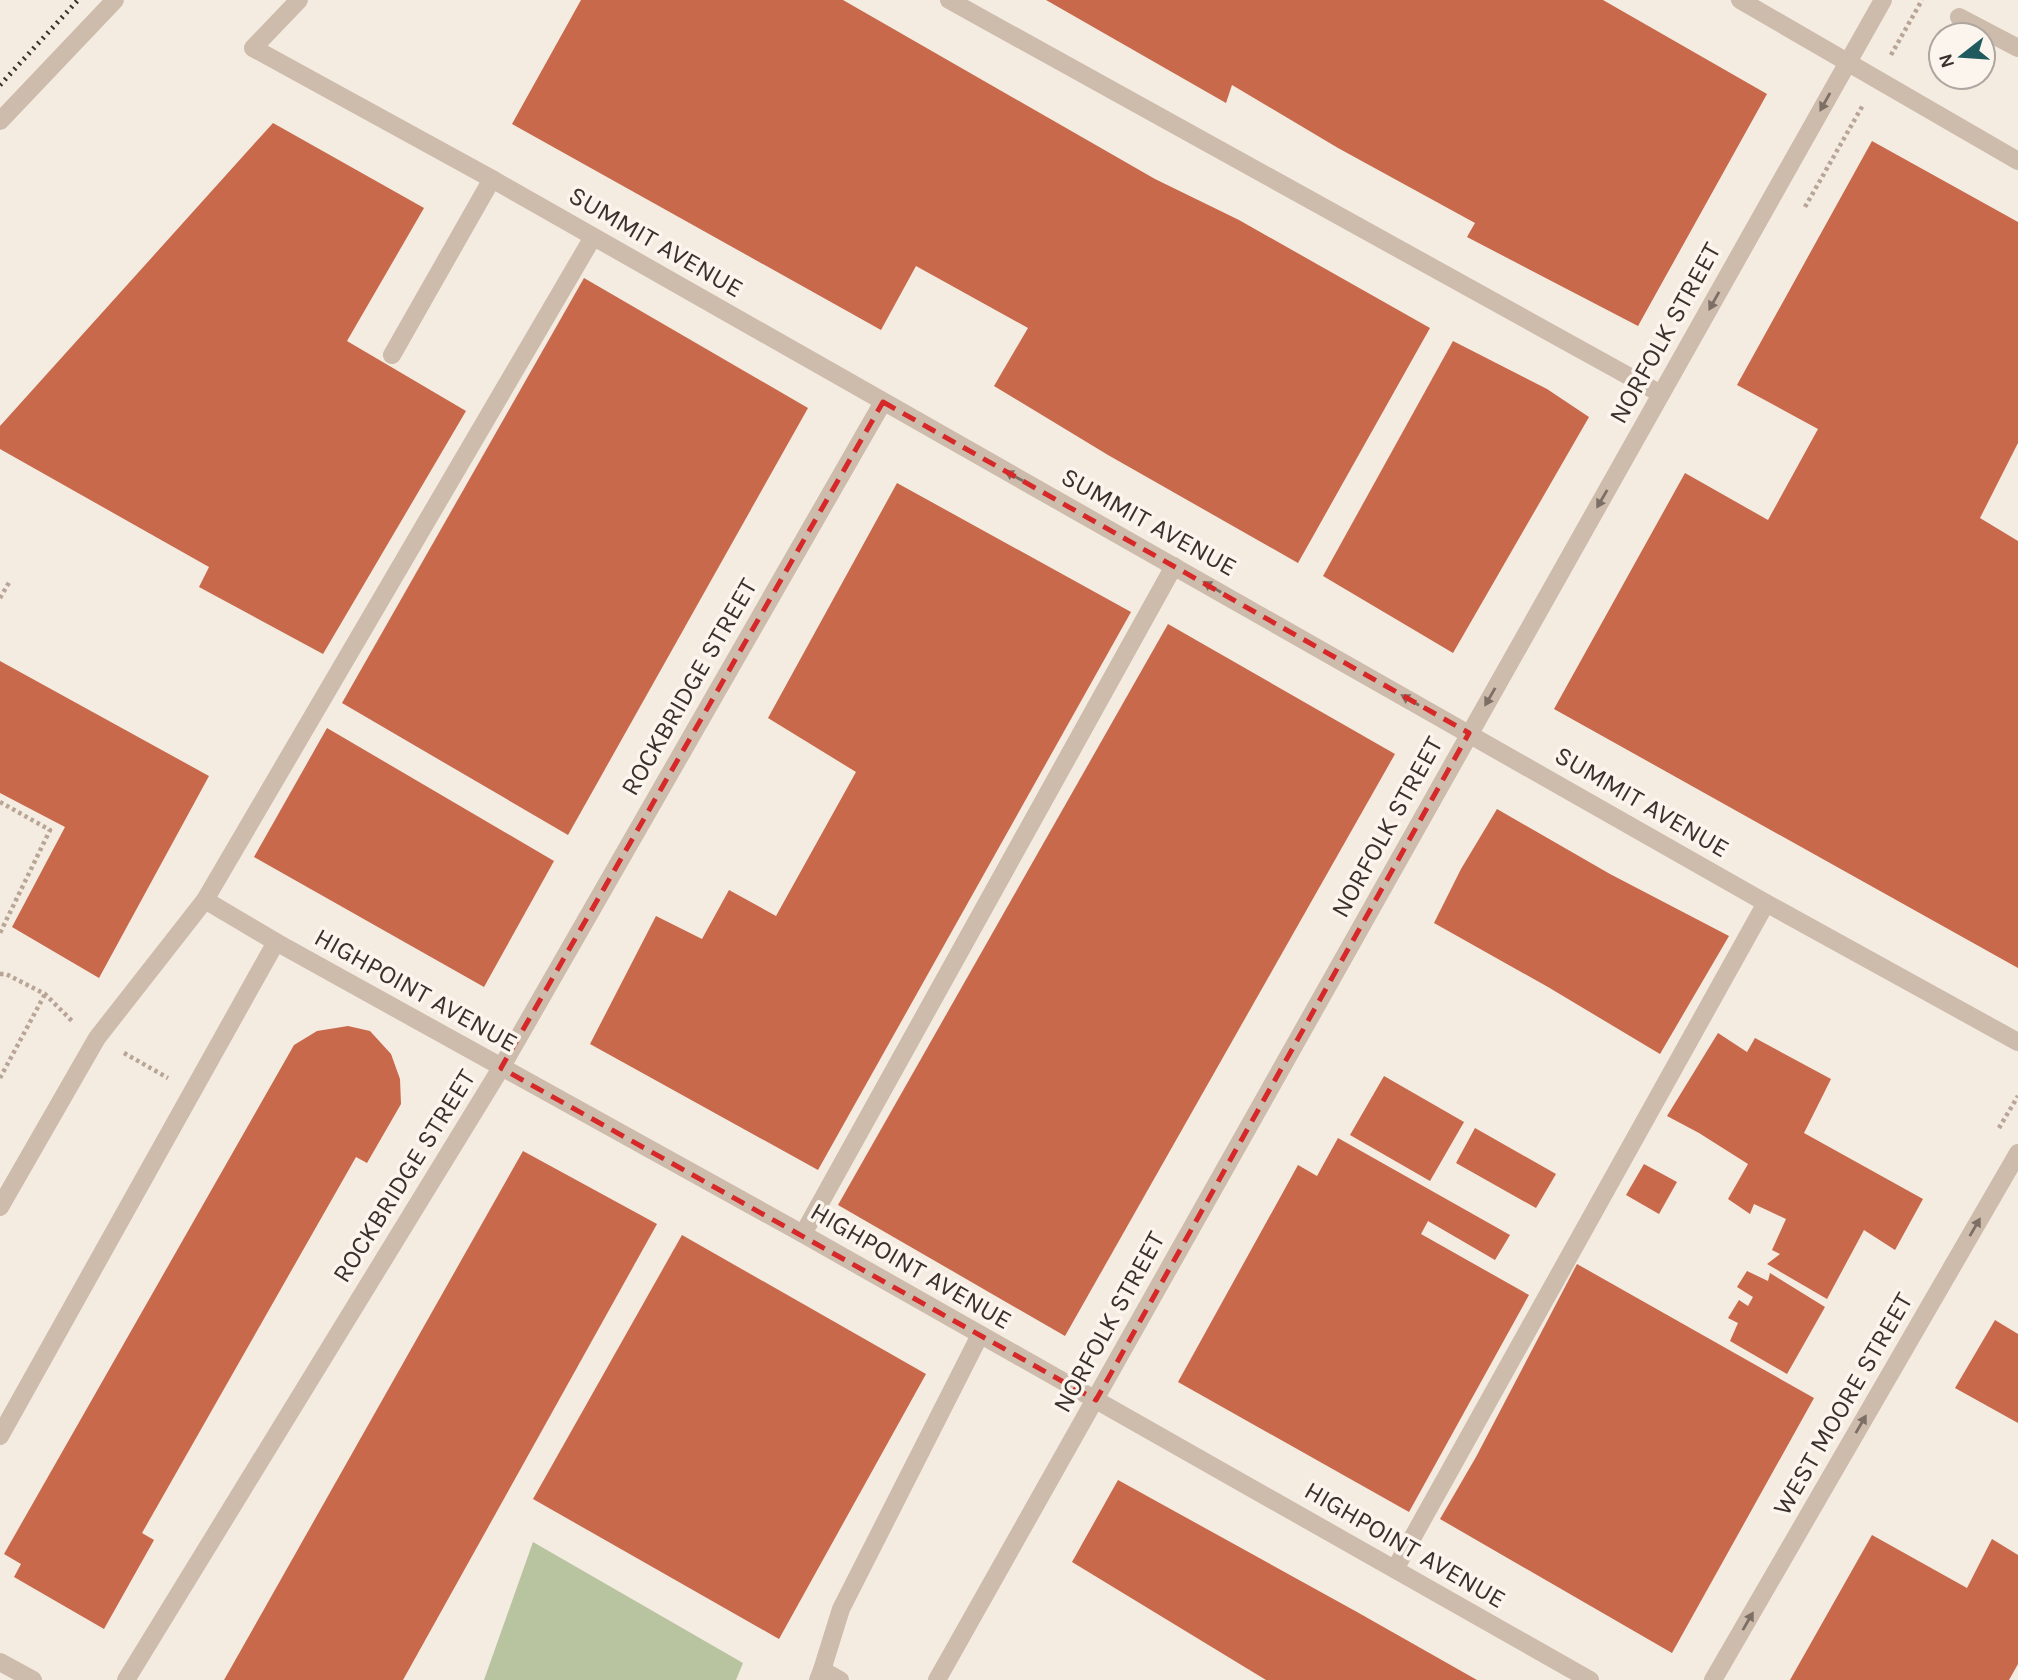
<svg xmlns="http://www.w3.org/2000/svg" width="2018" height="1680" font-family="Karla,sans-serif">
<rect width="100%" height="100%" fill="#f4ebe1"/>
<polygon fill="#b8c4a0" points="533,1542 743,1663 736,1680 484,1680"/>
<g fill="#c8694b">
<polygon points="581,0 843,0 1155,179 1239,220 1430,328 1298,563 1108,455 994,386 1028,328 916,266 881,330 512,124"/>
<polygon points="1046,0 1603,0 1767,94 1638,326 1467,237 1475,223 1338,148 1232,85 1226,103"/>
<polygon points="273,123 424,208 347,341 466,411 323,654 199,587 209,567 0,449 0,426"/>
<polygon points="1872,141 2018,222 2018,443 1980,518 2018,541 2018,968 1554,709 1685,473 1768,520 1818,429 1737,385"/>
<polygon points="584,278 808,408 568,835 342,703"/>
<polygon points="1453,341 1547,389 1589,417 1453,653 1323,576"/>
<polygon points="897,483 1131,612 818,1170 590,1044 656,916 702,939 729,890 776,916 856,772 768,718"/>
<polygon points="1168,624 1395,754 1065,1336 838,1205"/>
<polygon points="0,661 209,776 99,978 12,927 65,827 0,793"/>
<polygon points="327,728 554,861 484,987 254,857"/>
<polygon points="1497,809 1610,874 1729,936 1660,1054 1548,987 1434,923 1461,869"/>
<polygon points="348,1026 370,1031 391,1054 400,1079 401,1104 367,1163 356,1157 142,1533 154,1540 104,1629 14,1577 21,1564 4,1554 294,1045 317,1031"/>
<polygon points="1718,1033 1747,1052 1755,1038 1831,1079 1804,1133 1923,1199 1895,1250 1864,1230 1827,1299 1767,1264 1780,1254 1772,1250 1786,1219 1754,1204 1750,1214 1728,1199 1748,1164 1699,1133 1667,1116"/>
<polygon points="1384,1076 1464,1122 1430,1181 1350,1135"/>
<polygon points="1475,1128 1556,1174 1536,1208 1456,1163"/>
<polygon points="1338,1138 1510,1235 1495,1260 1428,1221 1421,1234 1529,1295 1409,1512 1178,1382 1298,1165 1317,1176"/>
<polygon points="523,1151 657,1224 403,1680 224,1680"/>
<polygon points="1644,1164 1677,1182 1659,1214 1626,1195"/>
<polygon points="682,1235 926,1374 779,1639 533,1499"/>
<polygon points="1577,1264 1814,1398 1672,1653 1440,1519 1476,1457"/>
<polygon points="1747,1271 1768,1281 1770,1273 1825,1307 1787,1374 1730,1341 1738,1323 1728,1318 1739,1300 1748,1306 1753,1297 1737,1287"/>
<polygon points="1995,1320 2018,1334 2018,1423 1955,1388"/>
<polygon points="1118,1480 1357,1612 1477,1680 1266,1680 1072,1562"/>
<polygon points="1872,1535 1967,1588 1992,1539 2018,1555 2018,1664 2009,1680 1790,1680"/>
</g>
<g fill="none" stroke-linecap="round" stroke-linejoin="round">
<g stroke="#b9a596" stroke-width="4.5" stroke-dasharray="3.5 3.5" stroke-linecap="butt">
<polyline points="1891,55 1922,0"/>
<polyline points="1805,207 1863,105"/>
<polyline points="0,598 10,581"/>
<polyline points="0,802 50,830 0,933"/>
<polyline points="0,974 6,974 45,994 72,1021"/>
<polyline points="124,1053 168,1078"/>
<polyline points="0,1078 45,994"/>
<polyline points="1999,1128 2018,1096"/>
</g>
<g stroke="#cdbbac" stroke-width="18">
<polyline points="299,0 253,48 492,179 1766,903 2018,1042"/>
<polyline points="949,0 1661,394"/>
<polyline points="1740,0 2018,161"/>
<polyline points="1959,17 2018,48"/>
<polyline points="0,121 115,0"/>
<polyline points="392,355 492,179"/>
<polyline points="205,900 276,942 803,1234 1590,1680"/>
<polyline points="0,1207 97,1038 205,900 593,237"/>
<polyline points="803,1234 1174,566"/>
<polyline points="0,1436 276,942"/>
<polyline points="1395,1569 1766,903"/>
<polyline points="0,1662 33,1680"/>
<polyline points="822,1670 841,1609 980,1335"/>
<polyline points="126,1680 501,1068 883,402"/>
<polyline points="818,1680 822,1670 840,1680"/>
<polyline points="937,1680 1883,0"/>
<polyline points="1713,1680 2018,1153"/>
</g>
<polyline stroke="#3b302b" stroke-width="5" stroke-dasharray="2 5" stroke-linecap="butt" points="0,85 78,0"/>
</g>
<defs><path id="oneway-solid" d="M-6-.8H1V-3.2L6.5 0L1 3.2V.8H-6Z" transform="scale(1.75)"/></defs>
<g fill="#7d6f65">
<use href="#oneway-solid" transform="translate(1825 102) rotate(119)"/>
<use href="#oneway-solid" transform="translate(1714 301) rotate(119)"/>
<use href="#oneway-solid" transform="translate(1014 476) rotate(-151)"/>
<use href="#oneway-solid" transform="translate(1602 499) rotate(120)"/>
<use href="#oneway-solid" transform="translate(1212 587) rotate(-150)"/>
<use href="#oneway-solid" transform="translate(1490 697) rotate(120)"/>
<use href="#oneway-solid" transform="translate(1410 700) rotate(-150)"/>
<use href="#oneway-solid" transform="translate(1975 1227) rotate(-60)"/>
<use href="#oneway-solid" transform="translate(1861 1424) rotate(-60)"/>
<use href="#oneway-solid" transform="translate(1748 1621) rotate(-60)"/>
</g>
<path fill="none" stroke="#d62828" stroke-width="5" stroke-dasharray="14 9" stroke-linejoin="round" d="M883 402 1469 733 1096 1400 501 1068Z"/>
<g text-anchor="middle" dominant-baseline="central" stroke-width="7" stroke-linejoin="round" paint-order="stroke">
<g font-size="26" fill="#3b302b" stroke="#fbf5ee">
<text transform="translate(656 242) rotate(30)">SUMMIT AVENUE</text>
<text transform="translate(1665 333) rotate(-61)">NORFOLK STREET</text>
<text transform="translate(1149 522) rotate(29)">SUMMIT AVENUE</text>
<text transform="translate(689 687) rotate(-60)">ROCKBRIDGE STREET</text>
<text transform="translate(1642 802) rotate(30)">SUMMIT AVENUE</text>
<text transform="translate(1387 827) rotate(-61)">NORFOLK STREET</text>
<text transform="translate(416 990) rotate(29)">HIGHPOINT AVENUE</text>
<text transform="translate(404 1176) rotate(-58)">ROCKBRIDGE STREET</text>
<text transform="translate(911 1266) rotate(30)">HIGHPOINT AVENUE</text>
<text transform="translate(1109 1322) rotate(-61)">NORFOLK STREET</text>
<text transform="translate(1843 1404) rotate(-60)">WEST MOORE STREET</text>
<text transform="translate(1405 1545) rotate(30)">HIGHPOINT AVENUE</text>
</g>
</g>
<g transform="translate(1962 56) rotate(253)"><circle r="33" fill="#fbf5ee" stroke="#aea6a0" stroke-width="2"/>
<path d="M0-5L12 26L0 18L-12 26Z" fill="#1f5a5e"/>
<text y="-10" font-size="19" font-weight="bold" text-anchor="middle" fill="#3b302b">N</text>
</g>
</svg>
